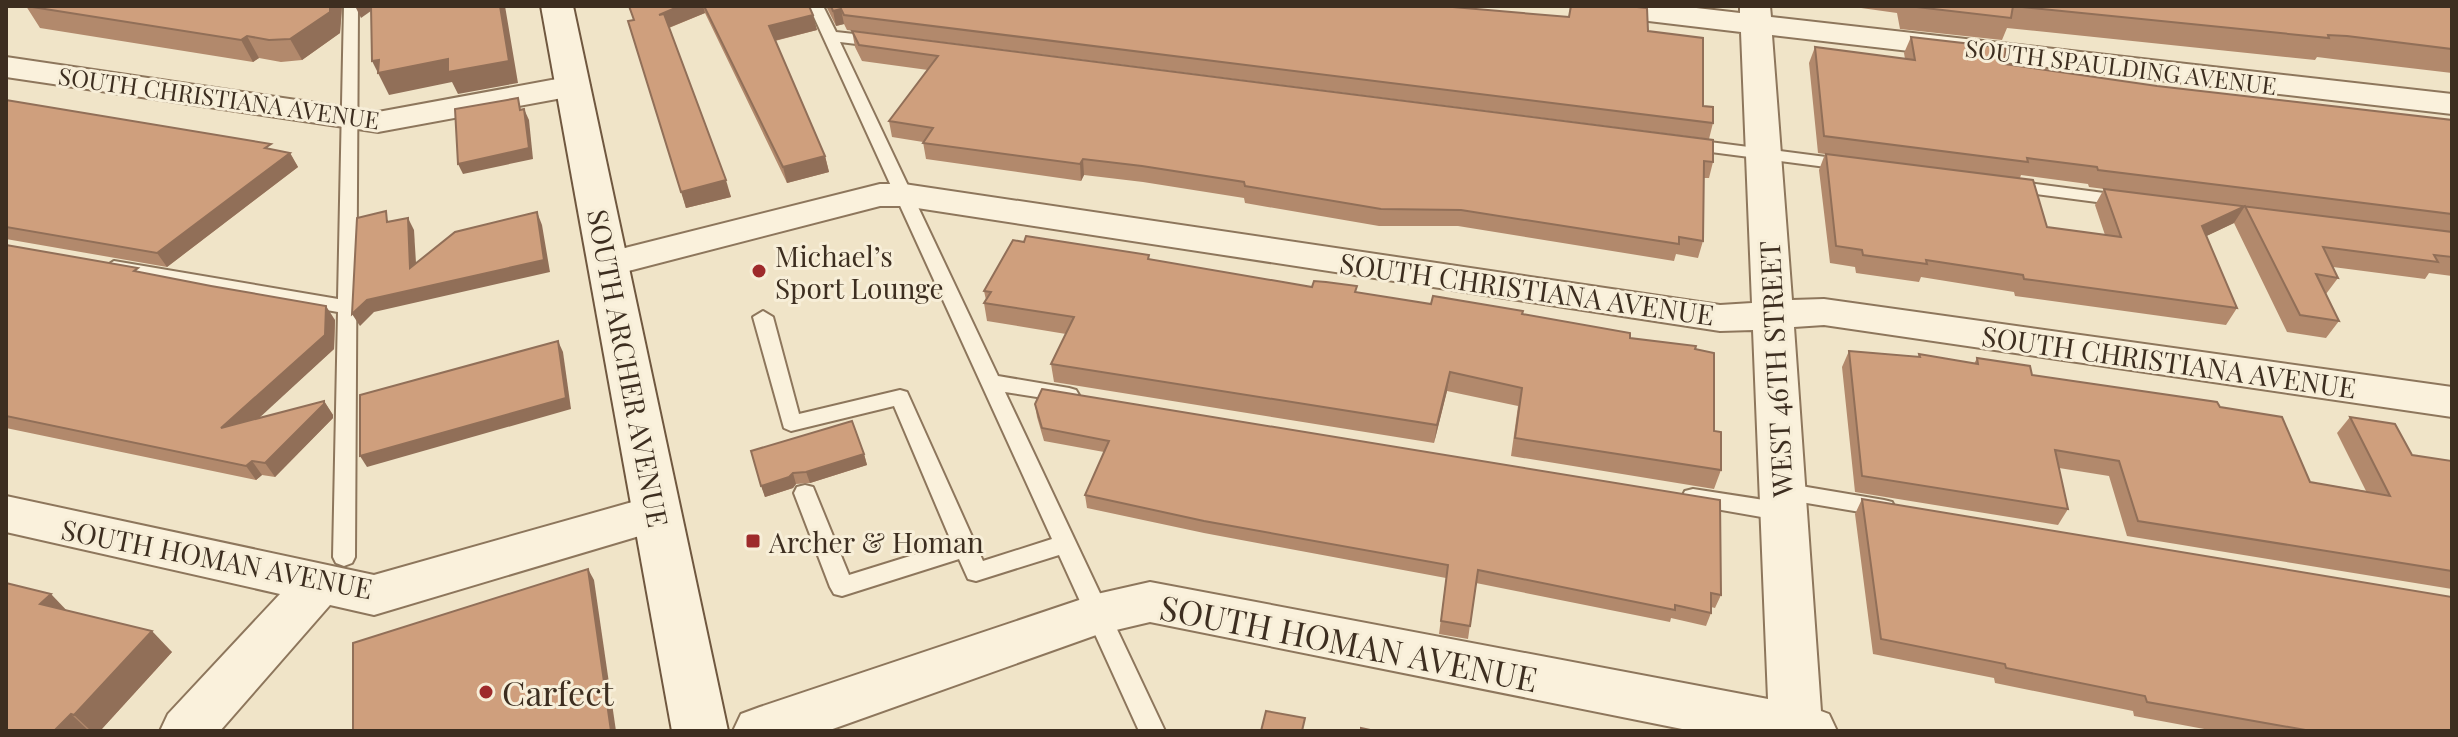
<svg xmlns="http://www.w3.org/2000/svg" width="2458" height="737" font-family="'Playfair Display',serif">
<rect width="100%" height="100%" fill="#f0e4c8"/>
<g fill="none" stroke-linecap="round" stroke-linejoin="round">
<defs>
<g id="service">
<polygon points="344,6 358,6 355,557 352,563 344,566 336,563 333,557 338,312 114,273 105,267 114,261 338,299"/>
<polygon points="809,6 823,6 836,32 881,37 889,42 881,47 840,42 998,376 1069,388 1076,390 1079,395 1076,400 1069,402 1005,392 1165,731 1139,731 1059,555 976,581 968,579 959,559 842,596 834,594 830,587 794,493 797,487 805,485 813,487 849,575 952,543 894,406 791,431 784,428 753,317 763,311 773,317 799,414 900,390 907,392 983,561 1052,539"/>
<polygon points="1686,139 1849,160 1857,165 1849,170 1680,148 1678,144 1680,140"/>
<polygon points="2012,181 2127,196 2136,201 2127,206 2006,190 2003,186 2006,182"/>
<polygon points="1783,483 1884,500 1892,502 1895,508 1892,514 1884,516 1783,499 1775,497 1772,491 1775,485"/>
<polygon points="1693,489 1784,503 1792,506 1795,512 1792,518 1784,521 1693,505 1685,503 1682,497 1685,491"/>
</g>
<g id="minor">
<polygon points="1583,6 1679,6 1740,13 1740,6 1770,6 1771,17 2452,94 2452,114 1772,35 1792,300 1824,299 2452,387 2452,417 1824,325 1794,327 1821,711 1829,714 1837,731 1692,731 1150,622 1099,634 827,731 733,731 741,714 760,707 1097,594 1150,582 1768,699 1753,330 1720,331 904,206 880,206 609,276 595,273 590,264 595,255 609,252 880,184 904,184 1720,305 1752,303 1741,32 1598,15 1587,12"/>
<polygon points="6,57 378,112 573,76 585,79 590,86 585,93 573,96 378,132 6,77"/>
<polygon points="657,495 673,500 680,513 673,526 374,615 330,605 220,731 160,731 168,714 280,594 6,532 6,496 374,575"/>
</g>
<polygon id="secondary" points="541,6 573,6 728,731 672,731"/>
</defs>
<use href="#service" stroke="#8d765c" stroke-width="4"/>
<use href="#minor" stroke="#8d765c" stroke-width="4"/>
<use href="#secondary" stroke="#6f573f" stroke-width="4"/>
<use href="#service" fill="#faf1dc" fill-rule="evenodd"/>
<use href="#minor" fill="#faf1dc" fill-rule="evenodd"/>
<use href="#secondary" fill="#faf1dc" fill-rule="evenodd"/>
</g>
<g fill="#b2896c" fill-rule="evenodd">
<polygon points="26,6 342,6 340,33 302,60 281,62 259,58 253,62 40,28"/>
<polygon points="628,6 809,6 817,30 775,41 825,156 829,172 787,183 705,13 669,28 731,197 686,208 634,20"/>
<polygon points="826,6 1441,6 1569,17 1570,6 1627,6 1648,31 1703,106 1713,123 1709,139 847,30 844,24 836,26"/>
<polygon points="1853,6 2452,6 2452,73 2333,59 2317,57 2315,60 2007,28 2002,40 1900,29 1897,13 1854,7"/>
<polygon points="852,31 1713,162 1709,178 1704,178 1703,241 1698,258 1676,254 1674,261 1458,226 1379,226 1245,203 1244,198 1143,182 1084,175 1081,181 926,159 923,142 892,137 889,121 928,70 862,61 855,47"/>
<path d="M1911 37 2004 64 2157 86 2452 120V276L2429 273 2425 279 2333 267 2338 278 2326 294 2339 321 2326 338 2287 332 2234 223 2206 236 2237 308 2226 325 2015 296 2014 292 1921 277 1919 282 1856 273 1855 267 1830 263 1819 170 1825 154 1818 153 1809 63 1815 47 1905 59 1904 53ZM2021 175 2088 184 2089 187 2104 189 2095 205 2105 235 2047 227 2020 178Z"/>
<polygon points="6,100 290,153 298,167 167,267 6,239"/>
<polygon points="6,245 141,272 335,320 334,349 258,418 324,401 333,415 333,418 275,477 262,475 256,480 6,428"/>
<polygon points="1149,259 1312,287 1356,292 1431,304 1522,314 1630,338 1695,349 1721,470 1714,489 1511,456 1518,406 1447,391 1434,443 1054,382 1051,364 1066,334 987,321 984,303 986,300 984,291"/>
<polygon points="1849,351 1918,357 1919,354 1974,364 1977,358 2032,375 2220,407 2310,482 2366,491 2337,433 2350,417 2412,455 2452,461 2452,589 2127,536 2109,476 2059,468 2068,509 2058,525 1855,492 1842,367"/>
<polygon points="1035,404 1721,595 1715,608 1711,607 1711,613 1706,626 1671,618 1670,622 1476,583 1468,639 1439,634 1446,578 1204,533 1087,508 1085,495 1104,452 1044,441 1037,417"/>
<polygon points="751,451 864,454 867,465 810,483 796,484 793,488 765,497"/>
<polygon points="1862,499 2452,731 2215,731 2134,716 2133,711 1995,683 1994,678 1873,654 1855,514"/>
<polygon points="67,611 172,652 100,731 6,731"/>
</g>
<g fill="#916f58">
<polygon points="330,6 342,6 340,33 302,60 290,39"/>
<polygon points="355,6 378,6 361,18"/>
<polygon points="500,6 505,6 518,83 458,94 452,82 389,95 372,61 448,59"/>
<polygon points="680,6 703,6 705,13 663,30 659,15"/>
<polygon points="841,9 844,24 836,26 833,11"/>
<polygon points="813,15 817,30 773,41 769,26"/>
<polygon points="247,36 259,58 253,62 241,40"/>
<polygon points="524,109 529,120 533,159 463,174 458,164"/>
<polygon points="290,153 298,167 167,267 157,253"/>
<polygon points="825,156 829,172 787,183 783,167"/>
<polygon points="1083,159 1084,175 1081,181 1080,164"/>
<polygon points="726,180 731,197 686,208 681,192"/>
<polygon points="2245,206 2234,223 2192,243 2202,226"/>
<polygon points="537,212 542,225 550,272 374,312 360,326 352,314 367,300"/>
<polygon points="408,218 414,230 417,280 410,268"/>
<polygon points="326,306 335,320 334,349 232,443 221,428"/>
<polygon points="558,341 563,352 571,409 367,467 360,456"/>
<polygon points="1450,372 1447,391 1434,443 1437,425"/>
<polygon points="324,401 333,415 333,418 275,477 265,463"/>
<polygon points="864,454 867,465 810,483 806,472"/>
<polygon points="252,461 262,475 256,480 246,466"/>
<polygon points="793,473 796,484 793,488 765,497 761,486"/>
<polygon points="588,569 594,580 616,731 611,731"/>
<polygon points="51,594 72,616 40,604"/>
<polygon points="152,631 172,652 100,731 91,731 74,715"/>
<polygon points="71,714 89,731 54,731"/>
</g>
<g fill="#cf9f7d" stroke="#916f58" stroke-width="2">
<polygon points="26,6 330,6 330,12 290,39 269,40 247,36 241,40"/>
<polygon points="371,6 500,6 509,61 448,72 448,59 378,73 379,60 372,61"/>
<polygon points="629,6 680,6 659,15 664,14 726,180 681,192 628,21 634,20"/>
<polygon points="704,6 809,6 813,15 769,26 825,156 783,167"/>
<polygon points="831,6 1441,6 1569,17 1571,6 1627,6 1647,8 1648,31 1703,38 1703,106 1713,107 1713,123 844,15 841,9 833,11"/>
<polygon points="1908,6 2452,6 2452,49 2347,36 2328,35 2329,38 2013,6 2011,18"/>
<polygon points="852,31 1713,140 1713,162 1704,161 1703,241 1679,237 1679,244 1461,210 1381,209 1245,186 1244,182 1142,166 1083,159 1080,164 923,143 933,128 889,121 938,56 859,45"/>
<polygon points="1911,37 2006,48 2004,64 2157,86 2452,120 2452,214 2098,170 2097,167 2027,158 2028,162 1824,136 1815,47 1915,60"/>
<polygon points="518,98 520,110 524,109 529,148 458,164 455,109"/>
<polygon points="6,100 271,144 265,148 290,153 157,253 6,227"/>
<polygon points="1826,154 2033,180 2047,227 2121,237 2104,189 2452,232 2452,257 2434,255 2438,262 2323,247 2338,278 2316,274 2339,321 2300,315 2245,206 2202,226 2237,308 2024,279 2023,275 1926,260 1927,264 1863,255 1862,250 1836,246"/>
<polygon points="386,211 387,222 408,218 410,268 455,232 537,212 544,260 367,300 352,314 357,218"/>
<polygon points="1026,236 1149,255 1148,259 1312,287 1314,281 1326,282 1357,286 1355,292 1431,304 1433,296 1523,311 1522,314 1630,333 1630,338 1696,346 1695,349 1714,353 1714,431 1721,432 1721,470 1515,438 1522,388 1450,372 1437,425 1051,364 1074,317 984,303 991,292 984,291 1013,240 1024,242"/>
<polygon points="6,245 138,268 134,271 211,286 326,306 325,335 221,428 324,401 324,404 265,463 252,461 246,466 6,416"/>
<polygon points="558,341 566,398 360,456 360,395"/>
<polygon points="1849,351 1920,357 1919,354 1978,364 1977,358 2030,366 2032,375 2217,402 2220,407 2282,417 2310,482 2390,496 2350,417 2395,424 2412,455 2452,461 2452,571 2138,521 2119,461 2055,450 2068,509 1862,476"/>
<polygon points="1042,389 1720,500 1721,595 1711,593 1711,613 1675,605 1675,610 1478,570 1470,626 1441,621 1448,565 1204,521 1085,495 1109,441 1042,428 1035,404"/>
<polygon points="852,421 864,454 806,472 793,473 789,477 761,486 751,451"/>
<polygon points="1862,499 2452,597 2452,731 2311,731 2147,702 2145,696 2006,668 2005,664 1881,639"/>
<polygon points="588,569 611,731 353,731 353,643"/>
<polygon points="6,583 51,594 40,604 152,631 74,715 71,714 54,731 6,731"/>
<polygon points="1266,711 1305,718 1302,731 1261,731"/>
<polygon points="1361,728 1375,731 1361,731"/>
</g>
<g fill="#9e2a2b" stroke="#f7eed8" stroke-width="3">
<circle cx="759" cy="271" r="8"/>
<rect x="745" y="533" width="16" height="16" rx="4"/>
<circle cx="486" cy="692" r="8"/>
</g>
<g text-anchor="middle" dominant-baseline="central" stroke-width="6" stroke-linejoin="round" paint-order="stroke">
<g font-size="24" fill="#3d2e20" stroke="#f7eed8">
<text transform="translate(2121 66) rotate(7)">SOUTH SPAULDING AVENUE</text>
<text transform="translate(219 97) rotate(8)">SOUTH CHRISTIANA AVENUE</text>
</g>
<g font-size="28" fill="#3d2e20" stroke="#f7eed8" text-anchor="start">
<text x="775" y="255">Michael’s<tspan x="775" dy="32">Sport Lounge</tspan></text>
<text x="769" y="541">Archer &amp; Homan</text>
</g>
<g font-size="28" fill="#3d2e20" stroke="#f7eed8">
<text transform="translate(1527 288) rotate(8)">SOUTH CHRISTIANA AVENUE</text>
<text transform="translate(2169 361) rotate(8)">SOUTH CHRISTIANA AVENUE</text>
<text transform="translate(629 368) rotate(79)">SOUTH ARCHER AVENUE</text>
<text transform="translate(1775 369) rotate(-93)">WEST 46TH STREET</text>
<text transform="translate(217 558) rotate(11)">SOUTH HOMAN AVENUE</text>
</g>
<g font-size="34" fill="#3d2e20" stroke="#f7eed8">
<text transform="translate(1349 642) rotate(11)">SOUTH HOMAN AVENUE</text>
</g>
<g font-size="34" fill="#3d2e20" stroke="#f7eed8" text-anchor="start">
<text x="502" y="692">Carfect</text>
</g>
</g>
<rect width="2458" height="737" fill="none" stroke="#3d2e20" stroke-width="16"/>
</svg>
